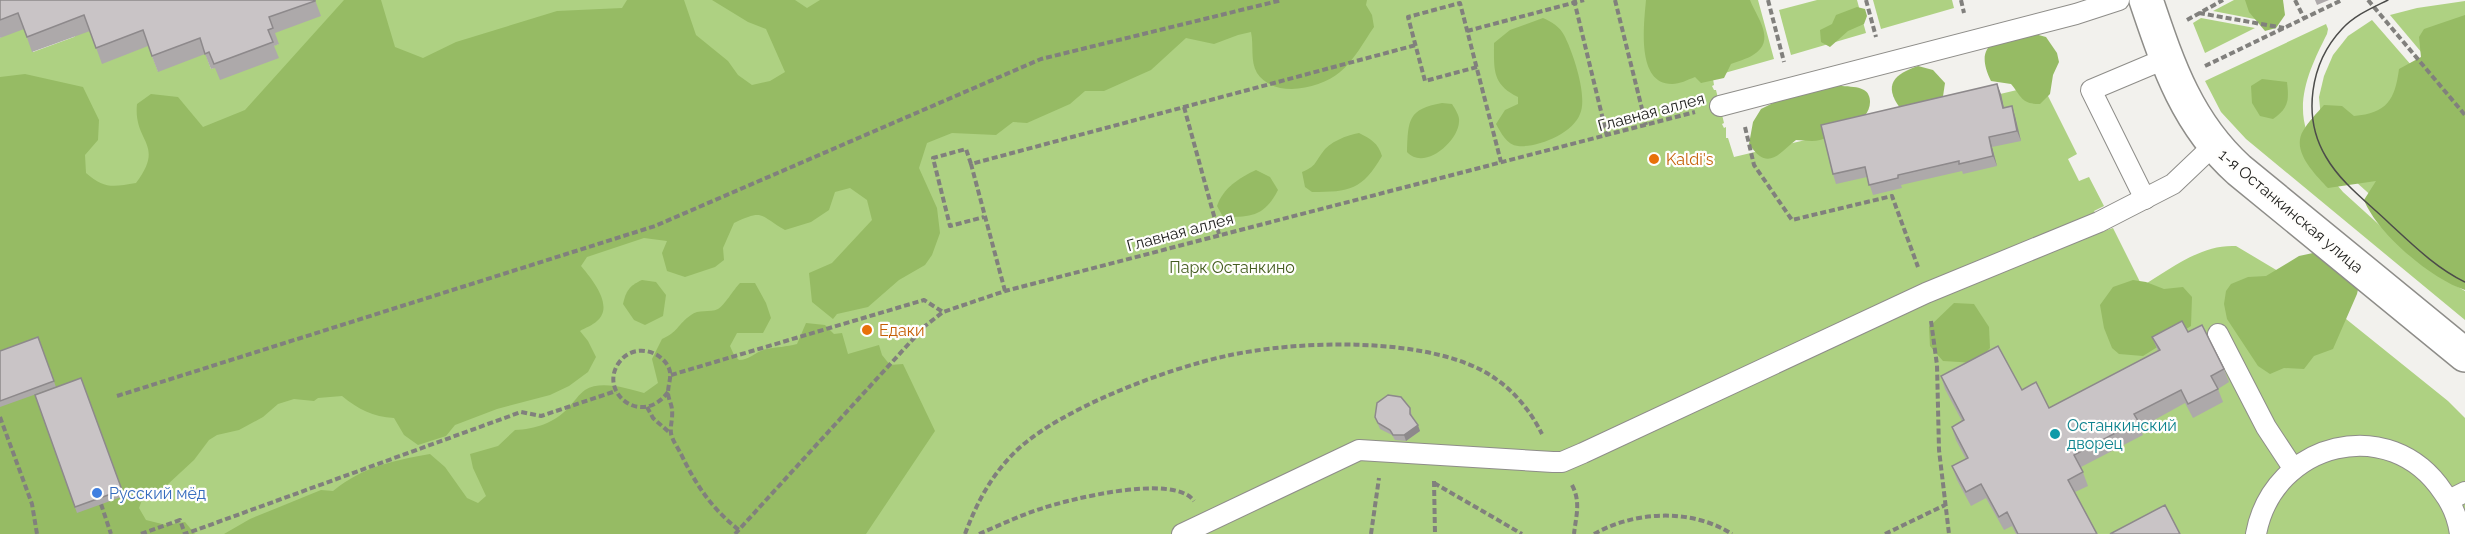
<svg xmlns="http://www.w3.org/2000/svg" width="2465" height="534" font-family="Raleway,sans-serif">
<rect width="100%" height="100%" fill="#f2f1ed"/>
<g fill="#aed182">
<path d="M315 0H1758L1774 59 1714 76 1713 79 1714 85 1712 86 1714 90H1716L1724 123 1722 124 1724 128 1726 127V138H1728L1734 157 2042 84 2077 154 2068 159 2079 181 2089 177 2104 206 2094 211 2104 231 2113 228 2142 286C2171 269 2201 244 2236 246L2310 290 2448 401 2465 418V534H0V38L22 23 33 52 74 37 88 25 146 40 158 71 203 47 211 69 278 44 272 25Z"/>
<polygon points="1817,0 1857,0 1866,33 1791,55 1779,10"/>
<polygon points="1873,0 1952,0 1954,8 1881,29"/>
<polygon points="2234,0 2272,0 2270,22 2213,11"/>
<polygon points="2465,1 2465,104 2390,15 2417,8"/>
<polygon points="2201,18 2255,28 2205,53 2193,23"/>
<polygon points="2372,20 2465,127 2440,258 2355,181 2321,119 2319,97 2324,76 2333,55 2348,36"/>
<path d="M2326 24 2328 29 2327 34C2312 64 2295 98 2307 132 2310 141 2316 149 2320 157 2327 170 2333 181 2343 192L2429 270 2465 291V320L2246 139 2221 112 2205 81Z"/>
</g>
<g fill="#96bb64">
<path d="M344 0H381L395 47 423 58 456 42 557 11 622 8 627 0H684L696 35 728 61 738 75 752 85 770 81 785 72 766 29 748 22 712 0H795L807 8 820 0H1367L1366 5 1372 15 1374 27C1364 41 1354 61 1340 72 1320 89 1274 99 1257 73 1250 61 1254 46 1251 32L1238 35 1214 44 1186 38 1151 70 1104 91H1085L1070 104 1027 123 1013 122 996 135 952 133 927 143 919 168 937 208 940 233 932 255 925 265 899 280 868 307 837 314 833 319 812 302 809 273 832 263 872 220 867 200 850 188 835 192 829 210 811 222 785 230C759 215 764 209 734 223L723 248 724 260 715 267 685 277 667 271 662 253 667 241 644 238 587 257 581 266C591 278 615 306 597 321 593 325 585 328 580 331L588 341 596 357 588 372 569 386 550 395 497 409 455 425 446 436 418 445 404 435 394 418C373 417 358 409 342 396L318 398 314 401 294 399 278 404 263 417 239 430 217 435 209 440 194 460 167 485 142 500 139 508 146 520 166 525 185 522 195 534H0V77L25 74 83 87 99 120 98 140 85 155 86 173C104 189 113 187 136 183 166 143 133 143 137 104L151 94 178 97 203 127 245 110Z"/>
<path d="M1646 0H1750C1757 18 1777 41 1753 55 1747 59 1738 61 1731 64L1724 78 1701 83 1695 77C1687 80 1680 84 1672 84 1636 84 1644 24 1646 0Z"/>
<polygon points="2245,0 2283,0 2285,15 2276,28 2265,31 2249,12"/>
<polygon points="1857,7 1865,9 1867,16 1864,24 1848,31 1830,47 1821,42 1820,30 1832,24 1836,15"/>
<path d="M2465 15V290C2431 279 2377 233 2364 200L2376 181 2328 188C2315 174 2291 151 2303 131 2308 122 2317 113 2324 105L2342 106 2354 116C2387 113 2395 100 2399 69L2421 57 2419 37 2424 29Z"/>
<path d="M1543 18C1552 22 1560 27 1564 35 1573 52 1588 97 1580 114 1573 133 1538 148 1518 146 1507 145 1501 133 1496 124L1505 110 1518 104V97C1492 84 1494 70 1494 43L1510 30Z"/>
<path d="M2020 30 2046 37 2057 53 2059 62 2053 75 2050 94 2040 104C2021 104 2022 97 2011 84L1991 81C1975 48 1991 41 2020 30Z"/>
<path d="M1918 66 1933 70 1945 83 1942 103 1900 108C1883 85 1894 74 1918 66Z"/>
<path d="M2262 79 2287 82C2289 100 2289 108 2273 119L2260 116 2252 103 2251 86Z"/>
<path d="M1822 83C1834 87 1857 85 1864 90 1868 92 1870 97 1870 102 1870 123 1836 135 1820 140 1812 142 1804 140 1796 140 1778 154 1768 172 1749 144L1753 122 1761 109 1785 97 1806 94Z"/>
<path d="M1442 103 1452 104C1455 109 1460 116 1459 122 1458 142 1424 171 1407 152 1408 120 1408 109 1442 103Z"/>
<path d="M1359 133C1371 139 1378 143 1382 156 1362 190 1350 192 1312 192L1305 187 1302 172C1316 166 1314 164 1322 153 1329 142 1347 135 1359 133Z"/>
<path d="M1256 170 1270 177 1278 190C1264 217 1251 217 1223 217L1217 206C1223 188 1239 178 1256 170Z"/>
<polygon points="2313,253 2333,255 2359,285 2357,294 2333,349 2314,356 2304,369 2284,368 2270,374 2258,366 2227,319 2224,304 2226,291 2231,284 2248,277 2266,276 2299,256"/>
<path d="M642 280 656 282 666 295 663 316 645 325 634 320 623 304C626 291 629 286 642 280Z"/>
<polygon points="2133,280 2146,282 2164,289 2183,287 2192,297 2191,326 2143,356 2119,354 2112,348 2104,328 2100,305 2113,287"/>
<path d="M740 283H755L766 303 771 318 763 333H737L730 346 734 355 739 360C750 360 756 351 767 349 777 347 786 347 797 344L806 323 825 325 834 334 842 333 848 354 879 345 882 355 890 365 903 364 935 431 866 534H224L250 519 321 490 333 491C364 466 392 461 430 454L445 467 467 498 478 503 486 496 473 468 470 454 498 446 515 430C535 429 555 423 569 407 574 402 579 394 585 390 600 380 627 388 644 393L658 383 652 359 662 339C677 333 678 324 691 315 698 309 710 313 718 309 724 306 734 289 740 283Z"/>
<polygon points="1954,303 1974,304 1989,327 1990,348 1976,363 1943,361 1930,346 1929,327"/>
</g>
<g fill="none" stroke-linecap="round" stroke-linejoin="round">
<defs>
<g id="service">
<polyline points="1720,106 2076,14 2119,0"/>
<polyline points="2145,199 2091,90 2167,58"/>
<polyline points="2218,334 2266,427 2293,468"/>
<polyline points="2449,500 2465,492"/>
<polyline points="1182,534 1359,450 1553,462 1562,462 1583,453 1926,293 2099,222 2173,184 2214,145"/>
<path d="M2256 534C2273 442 2390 412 2443 492 2452 504 2458 519 2460 534"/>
</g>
<path id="tertiary" d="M2146 0C2168 65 2187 123 2239 170L2465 355"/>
</defs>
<use href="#service" stroke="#8e8d89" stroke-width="22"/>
<use href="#tertiary" stroke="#8e8d89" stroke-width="36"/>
<g stroke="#81807d" stroke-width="4" stroke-dasharray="6 3" stroke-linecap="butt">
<polyline points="1574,0 1607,136"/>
<polyline points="1615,0 1646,125"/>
<polyline points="1768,0 1784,62"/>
<polyline points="1866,0 1876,37"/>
<polyline points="1961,0 1964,13"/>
<polyline points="2295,0 2304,18"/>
<polyline points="2368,0 2465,115"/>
<polyline points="2199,13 2284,28"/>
<polyline points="2187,20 2223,0"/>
<polyline points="1467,31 1584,0"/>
<polyline points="2205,66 2342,0"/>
<polyline points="1477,67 1425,81 1408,17 1460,3 1501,162"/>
<polyline points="1184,107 1219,234"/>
<polyline points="1745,127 1754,165 1792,220 1892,196 1918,267"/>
<polyline points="971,164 966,149 933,158 950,226 984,217"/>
<polyline points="1005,291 971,164 1416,45"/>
<polyline points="1931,321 1937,365 1939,450 1949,534"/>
<polyline points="671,375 924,300 943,312"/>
<path d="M668 392C641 429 595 390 621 360 634 345 658 349 668 366 673 376 668 383 668 393 668 398 672 405 672 410 673 418 670 426 671 433 672 440 678 448 681 454 696 485 712 509 739 530"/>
<polyline points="117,396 655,226 1041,59 1282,0"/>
<polyline points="647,407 653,418 671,434"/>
<polyline points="0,417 32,504 37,534"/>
<polyline points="1434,481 1435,534"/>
<polyline points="1434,483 1522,534"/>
<path d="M1572 485C1581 502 1576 516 1574 534"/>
<polyline points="101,504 111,534"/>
<polyline points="141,534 180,520 185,534 521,412 541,416 616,391"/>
<polyline points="735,534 925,326 943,312 1005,291 1695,112"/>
<path d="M965 534C977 502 992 474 1017 450 1062 408 1166 369 1226 356 1297 340 1435 335 1496 379 1516 393 1531 412 1542 434"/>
<path d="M979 534C1000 525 1021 515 1043 508 1071 499 1174 473 1194 501"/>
<polyline points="1371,534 1379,478"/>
<path d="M1594 534C1635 511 1691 508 1732 534"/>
<polyline points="1885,534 1945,505"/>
</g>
<use href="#service" stroke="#fff" stroke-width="20"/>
<use href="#tertiary" stroke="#fff" stroke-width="33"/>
<path stroke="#4c4c4a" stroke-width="1.5" d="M2388 0C2372 8 2355 15 2342 29 2310 63 2302 117 2326 157 2341 183 2367 202 2389 223 2413 245 2436 268 2465 282"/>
</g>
<g fill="#ada9aa">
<polygon points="0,0 315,0 321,16 275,33 279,44 274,46 279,58 220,80 215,68 211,69 205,54 158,72 148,46 102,64 90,31 32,52 24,29 0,38"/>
<polygon points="2315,0 2329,0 2317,5"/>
<polygon points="2001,94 2004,108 2015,116 2021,141 1992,147 1997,166 1963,174 1962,171 1901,185 1902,188 1873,195 1867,177 1836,184 1833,174"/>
<polygon points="2188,332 2224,369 2229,382 2218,389 2223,402 2193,418 2185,403 2140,428 2143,435 2081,467 2088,486 2075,492 2097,534 2016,534 2012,526 2004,530 1986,498 1971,506 1957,480 1952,466 1966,459 1956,440 1952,427 1962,421 1945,389 1941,376 2022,390 2049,408 2158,351 2152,337"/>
<polygon points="38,337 56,387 0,407 0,351"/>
<polygon points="81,378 124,496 77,513 35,395"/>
<polygon points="1410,408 1412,416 1420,431 1406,441 1395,440 1392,435 1380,429 1375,417"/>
</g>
<g fill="#8d898b">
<polygon points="1997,84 2001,94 2006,118 2003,108"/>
<polygon points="2012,106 2015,116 2021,141 2017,131"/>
<polygon points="1989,137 1992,147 1997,166 1993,156"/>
<polygon points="1418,425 1420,431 1406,441 1404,435"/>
</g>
<g fill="#c9c4c6" stroke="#8d898b" stroke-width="1.5">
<polygon points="0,0 315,0 315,1 269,17 273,28 268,30 273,42 214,64 209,52 205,54 200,38 152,56 143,30 96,48 84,15 27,37 18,13 0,20"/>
<polygon points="1997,84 2003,108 2012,106 2017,131 1989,137 1993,156 1959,164 1959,161 1898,175 1898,178 1869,185 1865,167 1833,174 1821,125"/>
<polygon points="2182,321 2188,332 2202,325 2224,369 2211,376 2218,389 2188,404 2181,390 2134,414 2138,421 2074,455 2083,472 2068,480 2097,534 2018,534 2007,512 1999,517 1981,484 1966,492 1952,466 1968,458 1952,427 1964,420 1941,376 1998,346 2022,390 2036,382 2049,408 2160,350 2152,337"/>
<polygon points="38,337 54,381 0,401 0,351"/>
<polygon points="81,378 122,490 75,507 35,395"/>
<polygon points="1388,395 1401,397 1410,408 1410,414 1418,425 1404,435 1393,435 1390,430 1378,423 1375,417 1377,403"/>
<polygon points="2165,505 2180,534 2110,534"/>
</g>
<g fill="#e8710a" stroke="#fffefc" stroke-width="2">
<circle cx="1654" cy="159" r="6"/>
<circle cx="867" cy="330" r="6"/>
</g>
<circle fill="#0f9aa8" stroke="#fffefc" stroke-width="2" cx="2055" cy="434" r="6"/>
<circle fill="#3f7fe0" stroke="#fffefc" stroke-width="2" cx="97" cy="493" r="6"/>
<g text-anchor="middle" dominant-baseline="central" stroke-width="4.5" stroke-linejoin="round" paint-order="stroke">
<g font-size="16" fill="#1e1e1c" stroke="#fffefc">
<text transform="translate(1651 112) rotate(-15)">Главная аллея</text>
<text transform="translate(2291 211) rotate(40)">1-я Останкинская улица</text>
<text transform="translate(1180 232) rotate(-15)">Главная аллея</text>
</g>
<g font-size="16" fill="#c56008" stroke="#fffefc" text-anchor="start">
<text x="1666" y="159">Kaldi's</text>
<text x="879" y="330">Едаки</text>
</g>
<g font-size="16" fill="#455d21" stroke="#fffefc">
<text x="1232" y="267">Парк Останкино</text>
</g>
<g font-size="16" fill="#0d838f" stroke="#fffefc" text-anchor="start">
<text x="2067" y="425">Останкинский<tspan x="2067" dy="18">дворец</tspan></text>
</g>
<g font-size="16" fill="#366cbe" stroke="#fffefc" text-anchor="start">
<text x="109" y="493">Русский мёд</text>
</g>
</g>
</svg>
